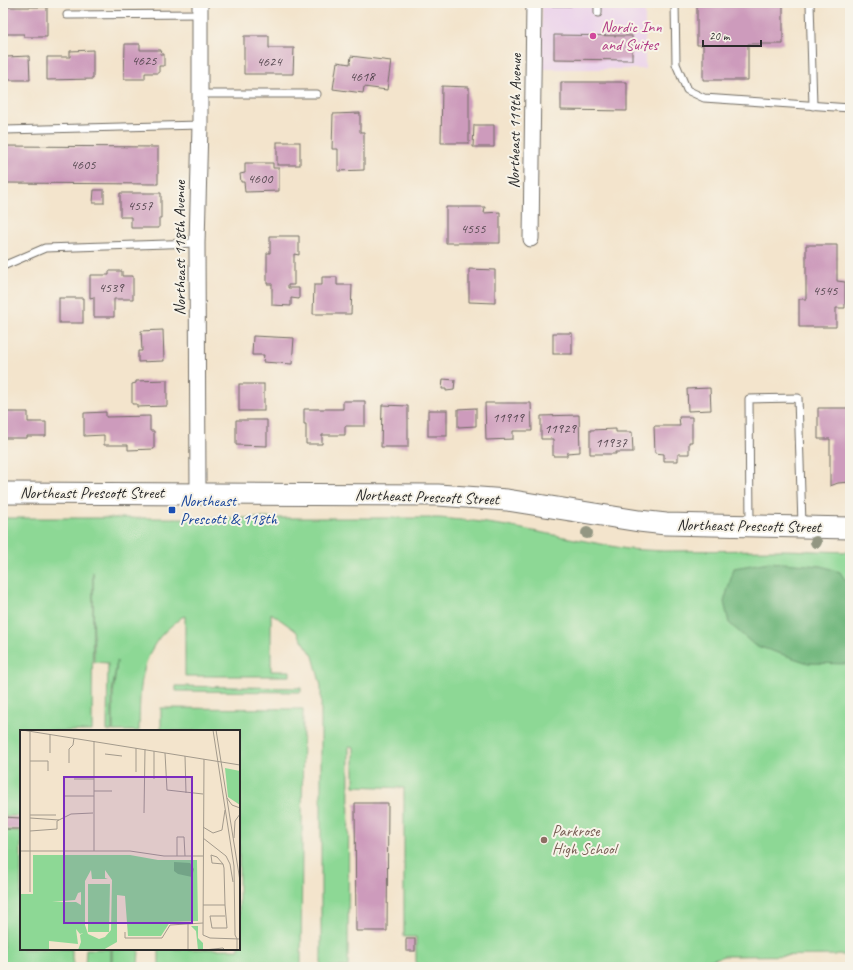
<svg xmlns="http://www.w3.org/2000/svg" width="853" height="970" font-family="Caveat,sans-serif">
<rect width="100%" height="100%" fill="#f7f3e8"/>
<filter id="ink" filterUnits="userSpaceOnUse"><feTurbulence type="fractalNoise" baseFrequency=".025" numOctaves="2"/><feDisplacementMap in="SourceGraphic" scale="8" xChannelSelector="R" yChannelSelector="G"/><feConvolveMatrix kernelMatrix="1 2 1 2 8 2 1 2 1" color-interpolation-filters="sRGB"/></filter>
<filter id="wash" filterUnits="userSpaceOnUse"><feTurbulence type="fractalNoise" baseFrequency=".012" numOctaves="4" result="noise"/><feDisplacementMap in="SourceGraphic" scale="16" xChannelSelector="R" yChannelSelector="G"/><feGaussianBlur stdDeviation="0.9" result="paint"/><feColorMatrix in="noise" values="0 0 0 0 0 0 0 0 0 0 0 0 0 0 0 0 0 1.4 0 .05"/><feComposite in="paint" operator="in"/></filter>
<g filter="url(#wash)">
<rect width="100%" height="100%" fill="#f3e4cc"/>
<polygon fill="#ebd1eb" points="542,3 645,3 645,69 541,69"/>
<g fill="#8dd895" stroke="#5c8260">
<path d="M3 518H439L473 521 507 526 627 549 664 551 783 550 850 552V955L724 956 704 962 697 967H416V937H404V788L354 786V747L349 746 348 967H321V686L313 656 296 631 271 613V671H290V676H185V616L182 617C175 623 165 630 159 638 138 666 140 698 139 731H113V695L117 661 112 692V731H107L108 663 94 662 93 572 92 731H21V816H3Z"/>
<polygon points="176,686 301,688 301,692 176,691"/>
<polygon points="161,708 303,709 301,967 159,967 159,949 239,949 239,731 161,731"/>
<polygon points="3,830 21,831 21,949 72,949 72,960 75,967 3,967"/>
<polygon points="86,949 111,949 111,967 85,967"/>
<polygon points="112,949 139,949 138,967 112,967"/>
</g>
<polygon fill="#72b87e" stroke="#4e7254" points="769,562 822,566 840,572 850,587 850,662 849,664 808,663 754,645 729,623 724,602 734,568"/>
<g id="blocks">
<g fill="#cd9bbc">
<rect x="546" y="3" width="25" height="3"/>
<polygon points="697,3 783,3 783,44 748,44 748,80 703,80 703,45 697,45"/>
<polygon points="3,7 47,7 47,37 24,37 24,34 3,34"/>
<polygon points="554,35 632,36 632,60 554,59"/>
<polygon points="244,36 269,36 269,48 294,48 293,74 244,74"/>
<polygon points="125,44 140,44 140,50 161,50 160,54 164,54 164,66 159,66 159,73 145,73 145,79 124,79"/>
<polygon points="93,50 93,79 47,80 47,57 70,57 70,51"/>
<polygon points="3,51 6,51 6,57 29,56 30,80 3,80"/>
<polygon points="351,56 391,61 387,90 364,87 363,93 333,89 337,62 350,64"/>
<polygon points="561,82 627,82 627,111 561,110"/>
<polygon points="442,86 469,87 469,143 441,143"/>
<polygon points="360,113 360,132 364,132 364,170 338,171 338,149 332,149 333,114"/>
<polygon points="474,125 494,125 494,147 473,147"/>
<rect x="277" y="142" width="23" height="23"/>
<polygon points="5,146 158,147 158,184 5,183"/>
<polygon points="245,163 273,163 273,168 279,168 279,191 245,192 244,182 241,182 240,174 245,173"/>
<polygon points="94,190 104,190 104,203 93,203"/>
<polygon points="120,193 161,193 161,218 159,218 159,228 131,228 131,217 120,217"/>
<polygon points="446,207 485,207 484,213 500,212 500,243 446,243"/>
<polygon points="270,236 299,236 299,255 294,254 294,285 288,285 288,288 299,288 299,299 291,298 291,306 272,305 272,284 267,284 267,253 270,253"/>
<polygon points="806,245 837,245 837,281 845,282 845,308 836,308 836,327 799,327 799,299 806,299"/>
<polygon points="469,269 495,270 495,303 469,302"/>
<polygon points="109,271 122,271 122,276 133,276 133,299 114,299 114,317 94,317 94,297 90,298 90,275 109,275"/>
<polygon points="322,277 337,277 337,285 352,285 351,314 313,314 314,285 322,285"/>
<rect x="59" y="298" width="24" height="25"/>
<polygon points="163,330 164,361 138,362 138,351 142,351 141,331"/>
<rect x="553" y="333" width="19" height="21"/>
<polygon points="253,336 294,338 292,364 263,362 264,355 252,355"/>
<polygon points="443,379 455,380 454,390 446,391 446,389 442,389"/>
<polygon points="167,380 167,406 137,407 137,404 132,404 132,384 136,383 136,381"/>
<rect x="239" y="384" width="25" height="27"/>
<polygon points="710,388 711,410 688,411 687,389"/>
<polygon points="343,401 365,401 365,426 345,426 345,435 322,435 322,444 306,444 306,424 304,424 304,409 343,409"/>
<polygon points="485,403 531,403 532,431 513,431 513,439 486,440"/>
<polygon points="382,405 408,406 408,447 381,447"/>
<polygon points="476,408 476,426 458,427 458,409"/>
<polygon points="818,408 850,408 850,482 838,483 830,486 830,439 818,439"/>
<rect x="428" y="410" width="19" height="26"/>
<polygon points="3,412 28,412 28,422 46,422 46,436 27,436 27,438 3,438"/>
<polygon points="106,412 106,417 150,416 150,431 154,431 154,449 128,450 128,445 104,445 104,435 84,436 84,413"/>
<polygon points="579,415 580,452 567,453 567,456 553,456 553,439 541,439 541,416"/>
<polygon points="679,417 692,417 692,442 689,442 689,454 678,454 678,461 664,461 664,454 655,453 654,426 680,426"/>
<polygon points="236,420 267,420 267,446 236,445"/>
<polygon points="616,429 616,432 632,432 633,452 616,452 616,454 590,454 590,430"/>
<polygon points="355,803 388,803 387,931 356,931"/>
<polygon points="3,817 21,818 21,829 3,829"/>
<rect x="406" y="939" width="9" height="12"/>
</g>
</g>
</g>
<g filter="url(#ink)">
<use href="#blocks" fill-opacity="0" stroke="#716c63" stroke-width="1"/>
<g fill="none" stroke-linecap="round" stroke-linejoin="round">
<defs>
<g id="lane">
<polyline points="598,3 598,13"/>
<polyline points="675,3 676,64 687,90 704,98 850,108"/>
<polyline points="810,3 813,106"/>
<polyline points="67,15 200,14"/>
<polyline points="200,94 317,94"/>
<polyline points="5,130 200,125"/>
<polyline points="3,266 45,248 197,243"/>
<polyline points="750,524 749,399 798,398 802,525"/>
</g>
<g id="street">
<polyline points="531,239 534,3"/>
<polyline points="198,493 197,243 200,125 200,3"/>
</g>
<polyline id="secondary" points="3,493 438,495 507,500 639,521 666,524 850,528"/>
</defs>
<use href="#lane" stroke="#716c63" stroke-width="9"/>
<use href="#street" stroke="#716c63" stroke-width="17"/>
<use href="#secondary" stroke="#716c63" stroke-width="23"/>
<use href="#lane" stroke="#fff" stroke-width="7"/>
<use href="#street" stroke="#fff" stroke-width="15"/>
<use href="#secondary" stroke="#fff" stroke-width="21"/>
</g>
<g fill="#939682">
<circle cx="587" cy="533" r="6"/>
<circle cx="816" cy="542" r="6"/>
</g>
</g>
<circle fill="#d1479c" stroke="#f7f3e8" stroke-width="1.5" cx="593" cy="36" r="4"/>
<rect fill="#1a4fb4" stroke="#f7f3e8" stroke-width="1.5" x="168" y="506" width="8" height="8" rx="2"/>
<circle fill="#8d6e63" stroke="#f7f3e8" stroke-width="1.5" cx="544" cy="840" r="4"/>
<g text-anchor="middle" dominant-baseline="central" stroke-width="4" stroke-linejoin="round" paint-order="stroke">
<g font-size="14" fill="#54474f">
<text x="144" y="60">4625</text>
<text x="269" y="61">4624</text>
<text x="362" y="76">4618</text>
<text x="83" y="164">4605</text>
<text x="260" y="178">4600</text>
<text x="140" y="205">4557</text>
<text x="473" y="228">4555</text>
<text x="111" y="287">4539</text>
<text x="825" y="290">4545</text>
<text x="508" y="417">11919</text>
<text x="560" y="428">11929</text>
<text x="611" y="442">11937</text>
</g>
<g font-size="16" fill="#b23c85" stroke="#f7f3e8" text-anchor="start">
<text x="601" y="27">Nordic Inn<tspan x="601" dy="18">and Suites</tspan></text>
</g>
<g font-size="16" fill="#2b2b2b" stroke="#f7f3e8">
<text transform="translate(515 121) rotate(-89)">Northeast 119th Avenue</text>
<text transform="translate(180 248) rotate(-90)">Northeast 118th Avenue</text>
<text x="92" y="493">Northeast Prescott Street</text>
<text transform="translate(427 497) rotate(2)">Northeast Prescott Street</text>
<text transform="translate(749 526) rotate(1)">Northeast Prescott Street</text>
</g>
<g font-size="16" fill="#164399" stroke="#f7f3e8" text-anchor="start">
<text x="180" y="501">Northeast<tspan x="180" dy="18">Prescott &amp; 118th</tspan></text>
</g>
<g font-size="16" fill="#785e54" stroke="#f7f3e8" text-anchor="start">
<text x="552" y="831">Parkrose<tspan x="552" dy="18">High School</tspan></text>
</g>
</g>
<g transform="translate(20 730)">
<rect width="220" height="220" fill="#f3e4cc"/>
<path d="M205 38 220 41V75L208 67ZM13 125H110L138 130H177L178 191 150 192 141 206H108L105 166 97 165V159V212L83 220H58L61 212 60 205 63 203 60 204 56 199 58 214 29 211V207V220H0V164H13ZM71 140 72 149H88L85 148V140L92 150 91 200 85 207 79 209 68 204 65 195V151ZM61 162V175L56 172H32L55 170 58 163ZM68 154H90L89 202H68ZM171 196H178V208L183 213V220H178L176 201Z" fill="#8dd895" fill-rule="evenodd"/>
<path d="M154 132 170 133 174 139 172 147 158 144 154 141Z" fill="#72b87e"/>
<path fill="none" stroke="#a39a8c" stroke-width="1" d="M2 0 220 35M193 0 214 136 215 205 217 209V220M196 0 220 151M10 1V162M30 4V23M116 18V42M134 21V49M145 23 147 60 183 64M85 24 102 26M165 26 166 63M184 29 183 205 190 208 220 209M10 31H28V41M49 33V19L53 15 54 8M54 49H74M74 61H92M45 66H74M207 68 212 75 220 78M124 83 125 19M10 85H36M10 88 39 90M183 97 193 103 202 100 205 80M10 101 37 99V91L51 84 73 83M183 108 206 126 210 134 213 152M214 108 215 91 220 84M0 121H110L144 126H183M74 121V11M157 126V107H164L165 126M203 134 192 133 191 125 197 127 203 134 204 138 205 175M183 175H205L207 198H192L190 186H205M168 193V220M105 202V208H142L150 195 183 193M184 220 203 218 205 220"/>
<path fill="#7b2cbf" fill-opacity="0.15" stroke="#7b2cbf" stroke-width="2" d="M44 47H172V193H44Z"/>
<rect width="220" height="220" fill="none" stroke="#2b2b2b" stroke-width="2"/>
</g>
<rect width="853" height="970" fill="none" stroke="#f7f3e8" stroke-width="16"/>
<path d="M703 40v6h58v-6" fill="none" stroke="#2b2b2b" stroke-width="2"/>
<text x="709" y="40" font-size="12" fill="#2b2b2b" stroke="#f7f3e8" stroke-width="3" paint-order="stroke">20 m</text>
</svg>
